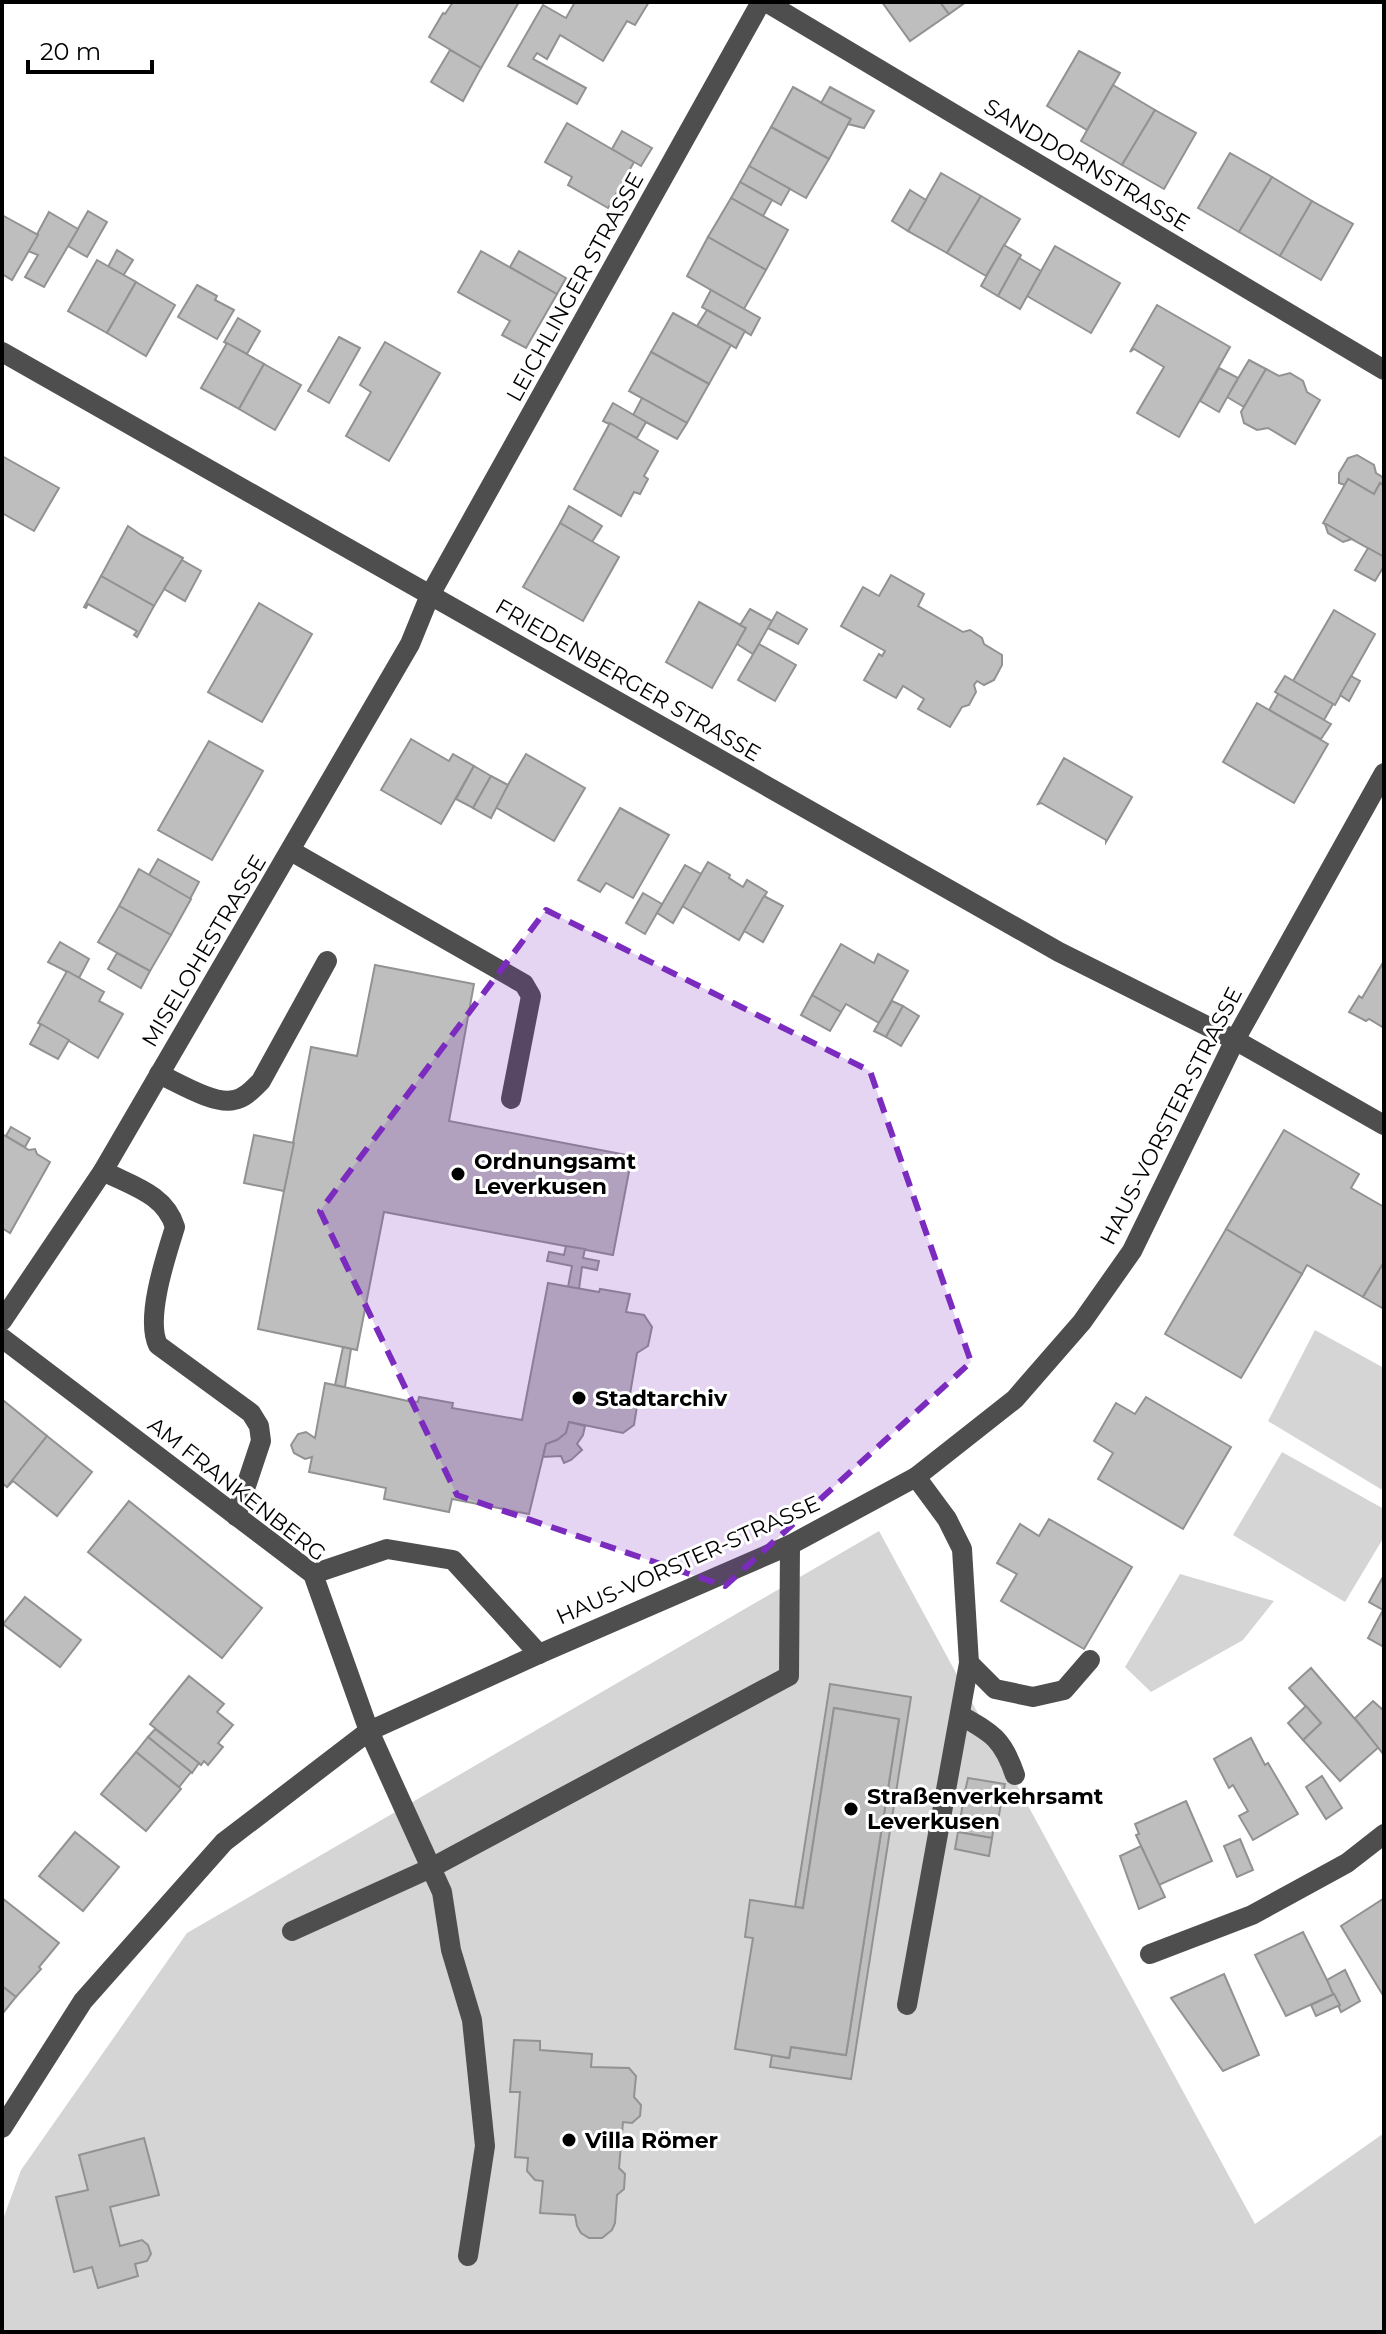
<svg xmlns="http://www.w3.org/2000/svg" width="1386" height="2334" font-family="Montserrat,sans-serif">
<rect width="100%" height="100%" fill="#fff"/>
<g fill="#d5d5d5">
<polygon points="1315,1330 1384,1368 1384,1491 1268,1421"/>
<polygon points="1282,1452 1384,1509 1384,1537 1345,1602 1233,1535"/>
<polygon points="879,1531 1255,2224 1384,2133 1384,2332 2,2332 2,2222 21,2170 187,1933"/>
<polygon points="1180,1574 1274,1601 1243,1640 1151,1692 1125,1667"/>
</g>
<g fill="#bebebe" stroke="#929292" stroke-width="2">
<polygon points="453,2 519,2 481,68 429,37 443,13 445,14"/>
<polygon points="575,2 649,2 635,25 627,21 603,61 560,35 547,59 537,53 533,59 586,88 577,104 508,66 543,5 566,18"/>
<polygon points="882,2 940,2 949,14 910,41"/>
<polygon points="940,2 966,2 949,14"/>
<polygon points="450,50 481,68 463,101 431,82"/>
<polygon points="1079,51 1120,73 1087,130 1047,106"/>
<polygon points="1113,85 1155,110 1122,165 1081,141"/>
<polygon points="793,87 851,119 829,159 771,127"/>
<polygon points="830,87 874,111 864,128 848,124 851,119 821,103"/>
<polygon points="1155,110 1196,133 1164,189 1122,165"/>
<polygon points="567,123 634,162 608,208 568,185 572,177 545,162"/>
<polygon points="771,127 829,159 806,198 749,166"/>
<polygon points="622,131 652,148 641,166 612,149"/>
<polygon points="1230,153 1272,177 1239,232 1198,208"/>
<polygon points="749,166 790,189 781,205 740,182"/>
<polygon points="941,173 981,196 947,253 908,231"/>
<polygon points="1272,177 1312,201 1280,256 1239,232"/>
<polygon points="740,182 772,200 763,216 731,198"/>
<polygon points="910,190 926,200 908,231 892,221"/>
<polygon points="981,196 1020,219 986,276 947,253"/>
<polygon points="731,198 788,230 766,270 708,237"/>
<polygon points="1312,201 1353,224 1321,280 1280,256"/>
<polygon points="88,211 107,222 87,257 68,246"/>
<polygon points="49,212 78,229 44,287 25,277 38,255 28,251"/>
<polygon points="2,215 38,235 12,280 2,274"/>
<polygon points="708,237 766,270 744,309 687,276"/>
<polygon points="1004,245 1021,255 998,296 981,286"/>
<polygon points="1055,246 1120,283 1091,333 1027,296"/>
<polygon points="117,250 133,260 123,276 108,267"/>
<polygon points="481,251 557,294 526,348 502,335 510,321 458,292"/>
<polygon points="519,251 566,278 557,294 510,267"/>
<polygon points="1019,258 1041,271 1020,309 998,296"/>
<polygon points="97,260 136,282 107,333 68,311"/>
<polygon points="136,282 175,305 146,356 107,333"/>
<polygon points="197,285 217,296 215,300 234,310 217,339 178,317"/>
<polygon points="711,290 760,318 751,335 702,307"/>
<polygon points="1157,305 1230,347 1179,437 1137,413 1164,367 1134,349 1130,352"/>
<polygon points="707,310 745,331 736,348 697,326"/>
<polygon points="673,313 731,345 709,384 651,352"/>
<polygon points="238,318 260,331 247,354 224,342"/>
<polygon points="339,337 360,348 329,403 308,391"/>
<polygon points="385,342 440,373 389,461 346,436 371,392 360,385"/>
<polygon points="227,343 264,364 239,409 201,388"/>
<polygon points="651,352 709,384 687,423 629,391"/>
<polygon points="1249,360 1266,369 1244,407 1227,397"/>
<polygon points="264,364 301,385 275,430 239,409"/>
<polygon points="1219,368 1238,378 1219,412 1200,401"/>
<polygon points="1266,369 1279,376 1290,373 1303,381 1307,392 1320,400 1295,444 1268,428 1257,430 1244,423 1241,412"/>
<polygon points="642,398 687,423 677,439 633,415"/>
<polygon points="613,403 646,422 637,438 603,421"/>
<polygon points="610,423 658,451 644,476 648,479 640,494 634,492 621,516 574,489"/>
<polygon points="1357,455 1374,465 1376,473 1384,478 1383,485 1380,483 1374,494 1348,479 1345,485 1339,483 1339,473 1348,458"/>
<polygon points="2,456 59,488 34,531 2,513"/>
<polygon points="1348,479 1374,494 1380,483 1384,486 1384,557 1323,523"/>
<polygon points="569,506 602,526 592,542 560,523"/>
<polygon points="560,523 619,557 583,621 523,587"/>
<polygon points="1325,524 1326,524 1352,539 1343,542 1328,533"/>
<polygon points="128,526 141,535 183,558 154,606 101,576"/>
<polygon points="1368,548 1384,557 1384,566 1375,581 1355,570"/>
<polygon points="182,560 201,571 185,601 164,589"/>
<polygon points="891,575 924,594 918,606 963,632 970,630 982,638 984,644 1002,655 1002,665 994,680 984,685 977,681 974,685 976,692 969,705 962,707 950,727 918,709 924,699 903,686 896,698 864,680 879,654 882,656 885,651 841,626 863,587 879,596"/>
<polygon points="101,576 154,606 137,637 134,635 137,631 88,604 86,608 84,607"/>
<polygon points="699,602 746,628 712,688 666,662"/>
<polygon points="259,603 312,634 262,722 208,692"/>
<polygon points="750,609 772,621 753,654 737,644 746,628 740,625"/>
<polygon points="1334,610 1375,634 1335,705 1293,681"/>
<polygon points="777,612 807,629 798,644 768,628"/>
<polygon points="759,644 796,665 775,701 738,680"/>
<polygon points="1285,676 1333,704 1324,720 1275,692"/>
<polygon points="1351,676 1360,681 1349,701 1340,695"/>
<polygon points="1278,694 1331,724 1321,739 1269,710"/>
<polygon points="1257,703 1328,744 1294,803 1223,762"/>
<polygon points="411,739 449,761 453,754 474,766 441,824 381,790"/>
<polygon points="209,741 263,771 212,860 158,830"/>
<polygon points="526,754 585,788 554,841 495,807"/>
<polygon points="1064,758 1132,797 1106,842 1106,840 1041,803 1038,804"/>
<polygon points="474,766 491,776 473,808 456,799"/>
<polygon points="491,776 508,785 491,818 473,808"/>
<polygon points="620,808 669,835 633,898 606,883 600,892 578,880"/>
<polygon points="158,859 199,882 190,899 149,875"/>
<polygon points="708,862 730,875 729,878 743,887 747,880 767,892 739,940 682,906"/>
<polygon points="685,865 701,874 673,923 657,913"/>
<polygon points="139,869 191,899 171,935 119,906"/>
<polygon points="643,893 662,904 645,934 626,923"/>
<polygon points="764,896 783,906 763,942 744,931"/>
<polygon points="119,906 171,935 150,971 98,942"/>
<polygon points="60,942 89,959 79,978 48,962"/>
<polygon points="841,944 874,963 878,954 908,971 879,1023 846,1004 841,1012 812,995"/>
<polygon points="117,953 150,971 141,988 108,969"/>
<polygon points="1384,961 1384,1028 1369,1019 1366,1021 1349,1012 1359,996 1362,998"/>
<polygon points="375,965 474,984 449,1121 632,1156 613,1255 384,1212 357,1350 258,1329 311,1047 357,1056"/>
<polygon points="67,971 104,992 99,1001 123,1014 98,1058 38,1023"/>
<polygon points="812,995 841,1012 830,1031 801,1015"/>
<polygon points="892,1001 903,1006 886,1037 874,1031"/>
<polygon points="903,1006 919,1016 901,1046 886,1037"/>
<polygon points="41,1024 69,1040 58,1059 30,1044"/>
<polygon points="11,1127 30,1138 25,1147 6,1136"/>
<polygon points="1284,1130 1359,1174 1351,1188 1384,1207 1384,1262 1363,1297 1307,1265 1302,1274 1226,1229"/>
<polygon points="2,1134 29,1150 35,1149 37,1154 50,1162 10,1233 2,1228"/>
<polygon points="254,1135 294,1143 284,1191 244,1183"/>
<polygon points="1226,1229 1302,1274 1241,1378 1165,1334"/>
<polygon points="566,1246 585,1249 583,1258 599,1261 597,1270 582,1267 579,1289 568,1287 572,1266 547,1261 549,1252 564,1255"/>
<polygon points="1384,1262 1384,1309 1363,1297"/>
<polygon points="548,1283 599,1292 600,1289 630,1294 626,1312 644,1315 652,1327 648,1346 637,1353 630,1394 637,1406 634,1425 623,1433 569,1422 566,1433 557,1440 546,1444 529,1514 452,1499 449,1512 384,1499 386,1488 309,1472 312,1457 305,1459 294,1453 291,1445 298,1434 306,1432 315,1438 325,1383 408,1401 418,1402 419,1397 453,1403 452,1408 522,1420"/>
<polygon points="343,1347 351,1349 345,1387 335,1385"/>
<polygon points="1146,1397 1231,1447 1183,1529 1098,1479 1113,1453 1094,1441 1116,1403 1135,1414"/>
<polygon points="4,1401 47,1436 7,1487 2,1483 2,1404"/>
<polygon points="569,1422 585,1426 583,1435 577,1444 582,1450 571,1460 564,1463 561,1456 543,1457 546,1444 557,1440 566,1433"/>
<polygon points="47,1436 92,1472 57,1516 13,1481 7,1487"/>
<polygon points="129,1501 262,1608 222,1658 88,1552"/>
<polygon points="1049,1519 1132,1567 1084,1649 1001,1601 1017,1574 997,1563 1020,1524 1039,1536"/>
<polygon points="1384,1575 1384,1647 1368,1638 1383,1610 1369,1602"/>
<polygon points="25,1597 81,1640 60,1667 3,1624"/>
<polygon points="1311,1668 1379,1747 1340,1781 1303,1740 1321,1723 1289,1688"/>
<polygon points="189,1676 224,1704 217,1712 233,1725 218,1743 223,1747 208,1765 204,1761 201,1765 150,1724"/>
<polygon points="830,1684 911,1697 851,2079 770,2067 772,2055 789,2058 791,2047 846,2055 899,1719 834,1708 803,1908 795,1907"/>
<polygon points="1373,1701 1384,1711 1384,1755 1355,1718"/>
<polygon points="1306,1706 1321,1723 1303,1740 1288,1723"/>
<polygon points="834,1708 899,1719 846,2055 791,2047 789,2058 735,2049 753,1938 745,1937 750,1900 803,1908"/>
<polygon points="155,1729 199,1763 192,1773 148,1737"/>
<polygon points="148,1737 191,1772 179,1787 136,1752"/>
<polygon points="1251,1738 1265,1765 1268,1763 1298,1814 1253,1840 1239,1816 1248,1811 1233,1785 1229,1788 1214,1759"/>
<polygon points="136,1752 181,1789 146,1831 101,1794"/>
<polygon points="1322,1776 1342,1808 1326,1819 1306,1787"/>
<polygon points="968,1778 1005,1784 1001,1803 964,1796"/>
<polygon points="964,1796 1001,1803 998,1821 961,1815"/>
<polygon points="1186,1801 1212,1861 1159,1885 1136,1835 1139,1834 1135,1824"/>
<polygon points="961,1815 995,1820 992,1838 958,1832"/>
<polygon points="75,1832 119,1867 83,1911 39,1876"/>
<polygon points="958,1832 992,1838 989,1856 955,1849"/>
<polygon points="1240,1839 1253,1870 1237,1877 1224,1846"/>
<polygon points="1141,1846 1165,1897 1139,1909 1120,1856"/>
<polygon points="2,1898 59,1943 39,1967 41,1969 16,1997 2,1986"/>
<polygon points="1383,1899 1384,1901 1384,1997 1341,1926"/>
<polygon points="1303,1932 1334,1994 1286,2016 1255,1955"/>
<polygon points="1345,1970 1360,2001 1341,2012 1327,1980"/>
<polygon points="1224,1974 1259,2055 1223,2071 1171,1998"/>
<polygon points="2,1986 16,1997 3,2013 2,2012"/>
<polygon points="1334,1994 1340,2005 1316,2016 1311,2005"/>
<polygon points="514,2040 540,2041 540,2050 592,2054 591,2067 629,2068 636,2076 634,2097 641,2105 640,2116 632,2123 623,2122 619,2168 625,2174 624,2189 617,2195 615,2223 612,2230 602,2238 589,2238 581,2233 577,2226 575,2215 540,2213 543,2181 535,2180 527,2171 528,2158 515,2157 520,2092 510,2092"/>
<polygon points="144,2138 159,2195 110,2207 120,2246 142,2240 148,2245 151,2254 147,2261 135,2264 138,2276 98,2288 92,2267 74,2272 56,2197 88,2190 79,2155"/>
</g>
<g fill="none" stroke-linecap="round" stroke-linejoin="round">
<g stroke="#4e4e4e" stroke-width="20">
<polyline points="766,2 1384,370"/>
<polyline points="2,352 1059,952 1235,1040 1384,1125"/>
<polyline points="291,851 524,984 531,996 511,1099"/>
<path d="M159 1074C177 1082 214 1105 234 1100 245 1098 253 1089 261 1081L327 961"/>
<path d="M103 1171C132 1186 165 1194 175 1227 166 1256 145 1318 158 1345L251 1413 259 1426 261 1441 236 1516"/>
<polyline points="2,1321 103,1171 410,644 430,595 761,2"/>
<polyline points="2,1338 313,1574 369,1731 442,1892 451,1950 472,2020 485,2146 468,2256"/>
<polyline points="313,1574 387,1549 453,1560 539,1654"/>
<polyline points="969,1663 995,1689 1033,1697 1064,1690 1090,1660"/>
<path d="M960 1715C992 1733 1003 1739 1015 1775"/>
<polyline points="292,1931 431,1868 789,1676 790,1545"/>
<polyline points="1150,1954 1252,1915 1347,1863 1384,1834"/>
<polyline points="907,2005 969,1663 962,1549 947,1519 916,1477"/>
<polyline points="2,2128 83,2001 224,1842 369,1731 539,1654 790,1545 916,1477 1015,1399 1082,1322 1132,1251 1235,1040 1384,773"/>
</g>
</g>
<path fill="#7b2cbf" fill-opacity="0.2" stroke="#7b2cbf" stroke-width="6" stroke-dasharray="16 10" stroke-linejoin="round" d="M546 910 870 1071 971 1362 725 1586 457 1495 320 1211Z"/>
<g fill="#000" stroke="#fff" stroke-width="3">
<circle cx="458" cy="1174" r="8"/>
<circle cx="579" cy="1398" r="8"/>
<circle cx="851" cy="1809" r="8"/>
<circle cx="569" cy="2140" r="8"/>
</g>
<g text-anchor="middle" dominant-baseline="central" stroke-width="6" stroke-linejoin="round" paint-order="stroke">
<g font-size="22" fill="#000" stroke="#fff">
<text transform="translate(1087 165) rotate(31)">SANDDORNSTRASSE</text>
<text transform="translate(575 287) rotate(-61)">LEICHLINGER STRASSE</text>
<text transform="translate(628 680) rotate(30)">FRIEDENBERGER STRASSE</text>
<text transform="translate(204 951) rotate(-59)">MISELOHESTRASSE</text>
<text transform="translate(1171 1116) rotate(-63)">HAUS-VORSTER-STRASSE</text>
<text transform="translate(237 1489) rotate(38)">AM FRANKENBERG</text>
<text transform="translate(688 1560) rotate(-24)">HAUS-VORSTER-STRASSE</text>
</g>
<g font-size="22" font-weight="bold" fill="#000" stroke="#fff" text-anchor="start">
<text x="474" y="1161">Ordnungsamt<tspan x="474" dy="25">Leverkusen</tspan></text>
<text x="595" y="1398">Stadtarchiv</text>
<text x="867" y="1796">Straßenverkehrsamt<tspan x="867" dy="25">Leverkusen</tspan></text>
<text x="585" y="2140">Villa Römer</text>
</g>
</g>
<rect width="1386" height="2334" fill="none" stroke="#000000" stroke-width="8"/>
<path d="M28 60v12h124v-12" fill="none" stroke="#000000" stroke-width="4"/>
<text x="40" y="60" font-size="24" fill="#000000" stroke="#ffffff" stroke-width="6" paint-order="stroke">20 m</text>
</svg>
